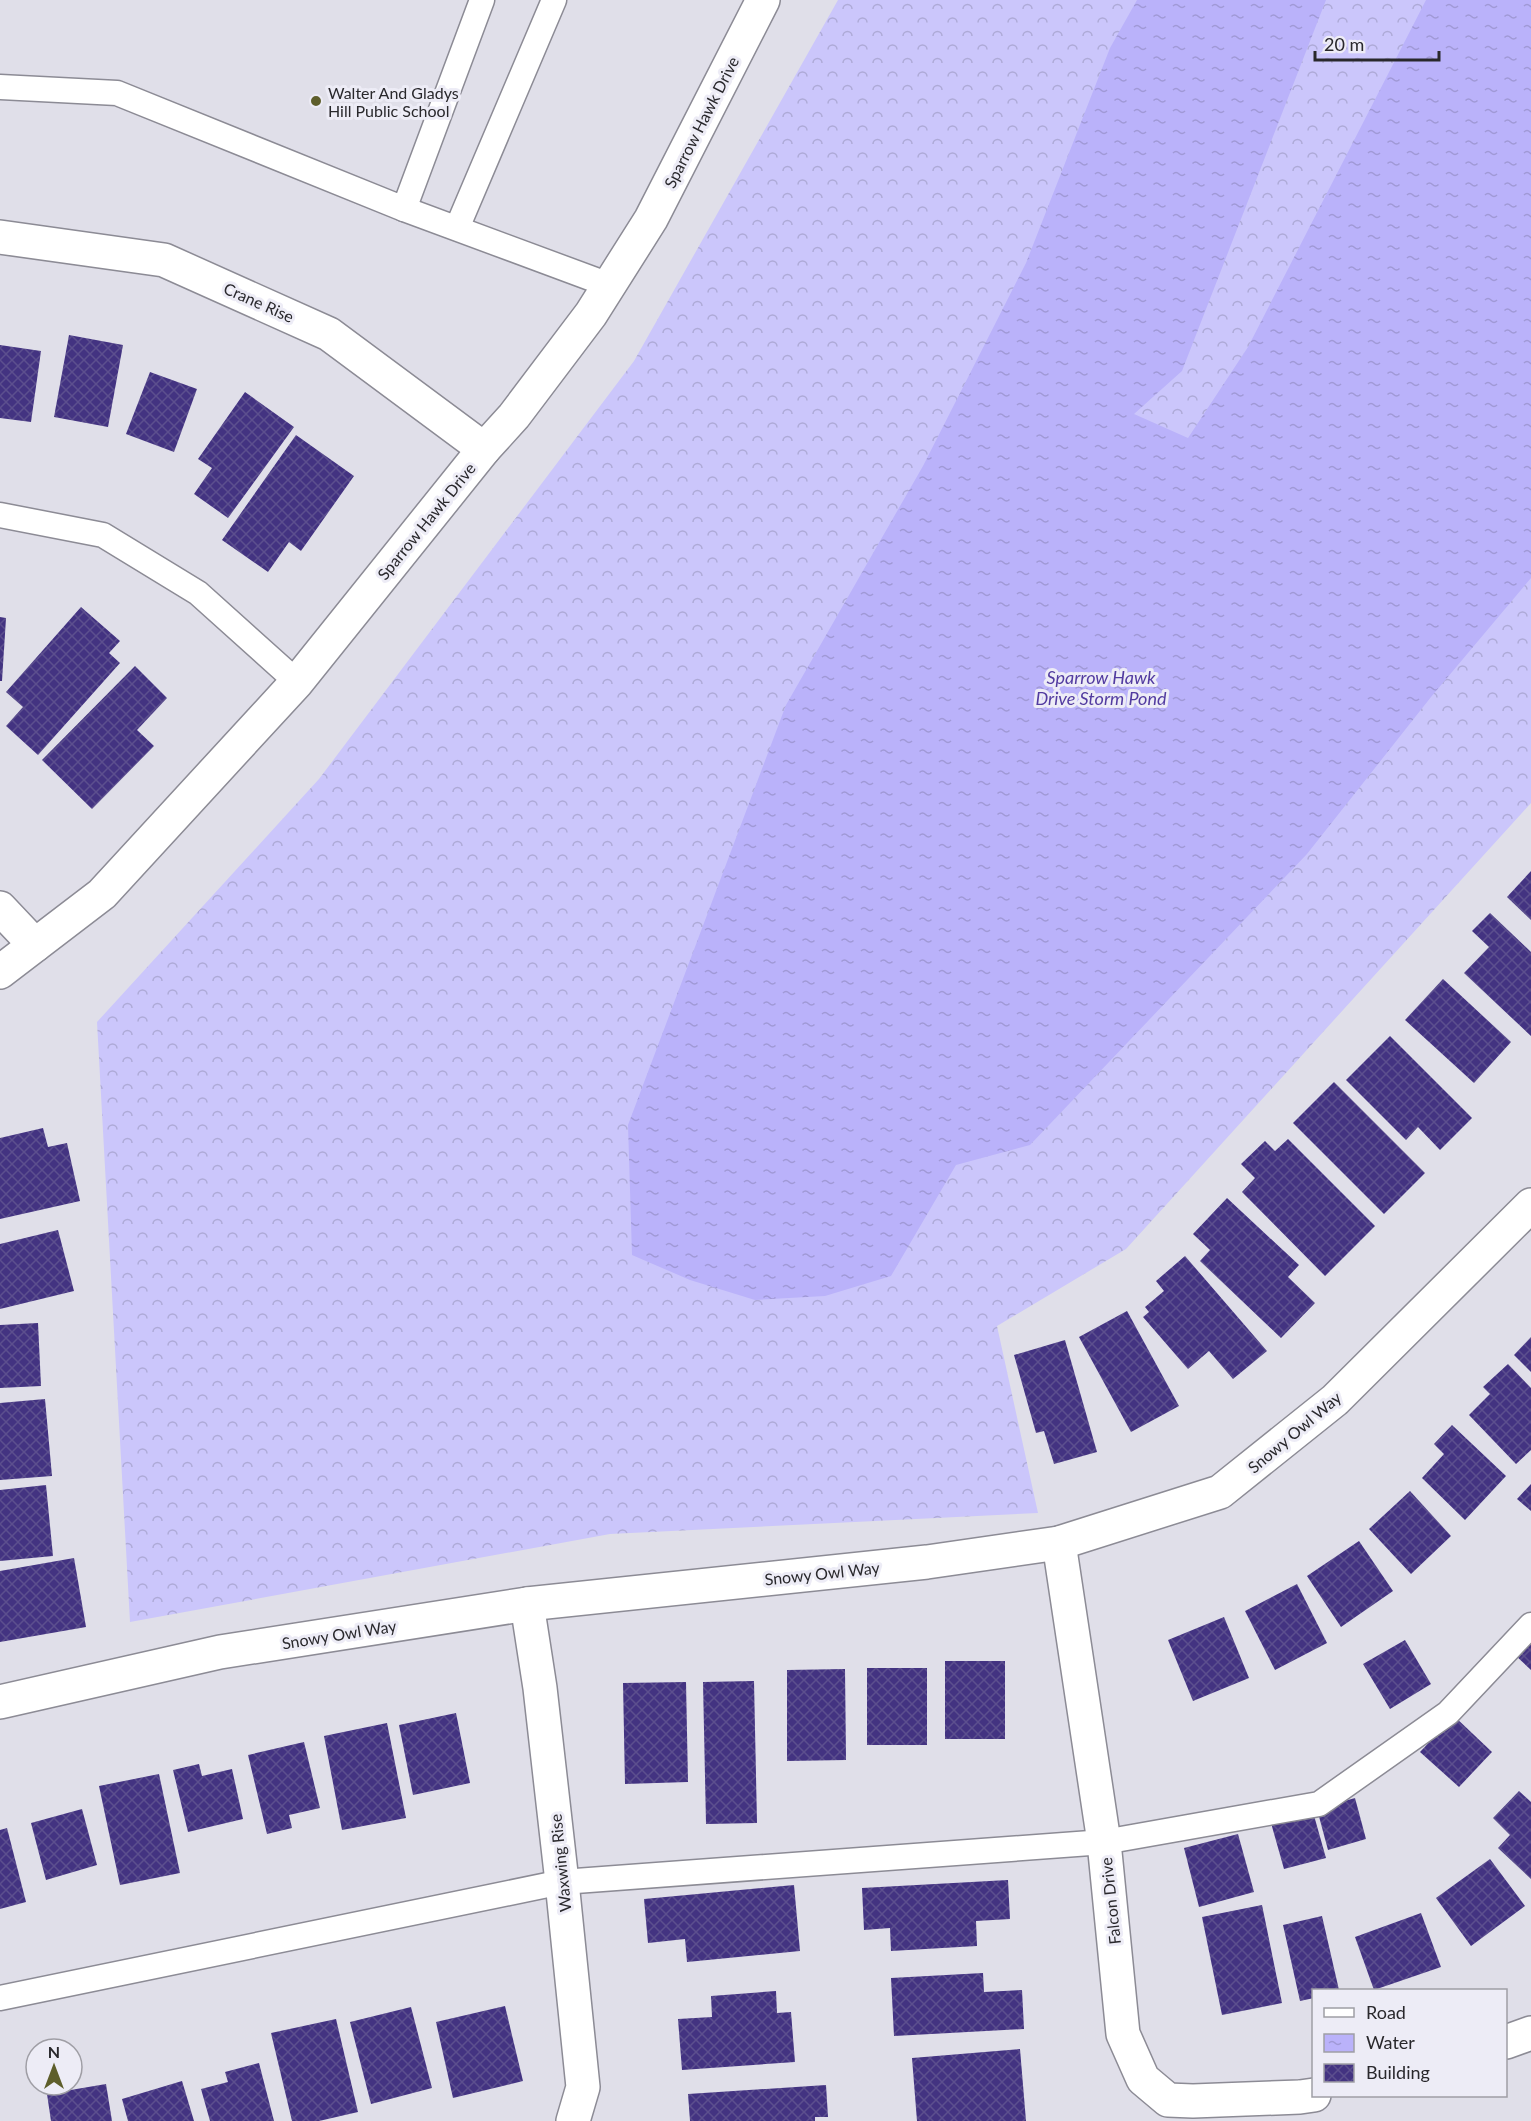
<svg xmlns="http://www.w3.org/2000/svg" width="1531" height="2121" font-family="Lato,sans-serif">
<defs>
<pattern id="forest-crowns" width="20" height="18" patternUnits="userSpaceOnUse" patternTransform="scale(1.5)"><rect width="20" height="18" fill="#cbc6fb"/><path d="M2 6a3 3 0 1 1 6 0M12 15a3 3 0 1 1 6 0" fill="none" stroke="#aeaad7"/></pattern>
<pattern id="water-ripples" width="26" height="14" patternUnits="userSpaceOnUse" patternTransform="scale(1.5)"><rect width="26" height="14" fill="#bab2fa"/><path d="M2 4q2-2 4 0t4 0M15 11q2-2 4 0t4 0" fill="none" stroke="#a099d6"/></pattern>
<pattern id="building-cross-hatch" width="8" height="8" patternUnits="userSpaceOnUse" patternTransform="scale(1.5)"><rect width="8" height="8" fill="#433381"/><path d="M0 0l8 8M0 8l8-8" fill="none" stroke="#5c4f8e"/></pattern>
</defs>
<rect width="100%" height="100%" fill="#e0dfe9"/>
<polygon fill="url(#forest-crowns)" points="838,0 1531,0 1531,803 1126,1249 997,1326 1038,1513 610,1534 130,1622 97,1022 319,779 634,361"/>
<polygon fill="url(#water-ripples)" points="1137,0 1326,0 1182,371 1134,414 1188,438 1248,347 1426,0 1531,0 1531,578 1431,697 1307,854 1030,1145 956,1165 891,1276 825,1296 755,1300 690,1280 632,1255 628,1125 786,705 923,466 1026,263 1110,48"/>
<g fill="url(#building-cross-hatch)">
<polygon points="69,335 123,345 108,427 54,417"/>
<polygon points="0,345 41,351 31,422 0,418"/>
<polygon points="150,372 197,389 174,452 126,434"/>
<polygon points="245,392 294,427 228,518 194,494 212,468 198,459"/>
<polygon points="296,435 354,476 301,551 289,542 268,572 222,540"/>
<polygon points="81,607 120,641 109,653 120,663 38,755 6,726 23,707 6,692"/>
<polygon points="0,617 6,618 2,681 0,681"/>
<polygon points="135,666 167,698 137,730 154,746 92,809 42,760"/>
<polygon points="1531,871 1531,920 1507,897"/>
<polygon points="1490,913 1531,952 1531,1036 1464,973 1489,947 1472,931"/>
<polygon points="1443,979 1511,1042 1474,1083 1405,1020"/>
<polygon points="1390,1036 1472,1118 1440,1150 1418,1127 1406,1140 1346,1080"/>
<polygon points="1334,1082 1425,1173 1384,1214 1293,1123"/>
<polygon points="43,1128 48,1147 67,1143 80,1201 0,1219 0,1138"/>
<polygon points="1288,1139 1375,1226 1325,1276 1242,1192 1255,1178 1241,1164 1265,1141 1275,1151"/>
<polygon points="1227,1198 1299,1265 1288,1277 1315,1303 1281,1338 1200,1261 1210,1250 1193,1234"/>
<polygon points="58,1230 74,1291 0,1309 0,1244"/>
<polygon points="1185,1256 1267,1351 1233,1379 1209,1351 1188,1369 1143,1317 1149,1312 1145,1307 1164,1291 1156,1281"/>
<polygon points="1127,1311 1179,1406 1131,1432 1079,1337"/>
<polygon points="38,1323 41,1386 0,1388 0,1325"/>
<polygon points="1531,1337 1531,1372 1514,1355"/>
<polygon points="1065,1340 1097,1452 1054,1464 1044,1431 1036,1433 1014,1355"/>
<polygon points="1508,1364 1531,1388 1531,1450 1516,1464 1469,1415 1490,1394 1483,1387"/>
<polygon points="45,1399 52,1476 0,1480 0,1403"/>
<polygon points="1452,1425 1506,1476 1465,1520 1422,1478 1444,1454 1434,1444"/>
<polygon points="1531,1484 1531,1511 1517,1499"/>
<polygon points="46,1485 53,1556 0,1561 0,1490"/>
<polygon points="1410,1491 1451,1536 1411,1574 1369,1529"/>
<polygon points="1359,1541 1393,1591 1341,1627 1307,1576"/>
<polygon points="74,1558 86,1627 0,1642 0,1571"/>
<polygon points="1297,1584 1327,1643 1275,1670 1245,1611"/>
<polygon points="1224,1617 1249,1678 1193,1701 1168,1640"/>
<polygon points="1531,1635 1531,1670 1514,1654"/>
<polygon points="1405,1640 1431,1684 1390,1709 1363,1664"/>
<rect x="945" y="1661" width="60" height="78"/>
<rect x="867" y="1668" width="60" height="77"/>
<polygon points="845,1669 846,1760 787,1761 787,1670"/>
<polygon points="754,1681 757,1823 706,1824 703,1682"/>
<polygon points="686,1682 688,1782 625,1784 623,1683"/>
<polygon points="456,1713 470,1783 413,1795 399,1725"/>
<polygon points="1454,1716 1492,1752 1459,1787 1420,1752"/>
<polygon points="387,1723 406,1818 342,1830 324,1736"/>
<polygon points="304,1742 320,1808 289,1815 292,1828 267,1834 248,1755"/>
<polygon points="199,1764 202,1776 232,1769 243,1819 188,1832 173,1770"/>
<polygon points="159,1774 180,1873 120,1885 99,1786"/>
<polygon points="1519,1791 1531,1802 1531,1879 1498,1848 1510,1835 1493,1818"/>
<polygon points="1355,1798 1366,1839 1328,1850 1317,1809"/>
<polygon points="82,1809 97,1865 46,1880 31,1823"/>
<polygon points="1313,1812 1326,1858 1284,1869 1271,1823"/>
<polygon points="7,1828 26,1902 0,1909 0,1830"/>
<polygon points="1238,1834 1254,1892 1199,1907 1184,1848"/>
<polygon points="1490,1859 1525,1906 1471,1946 1436,1898"/>
<polygon points="1008,1880 1010,1919 976,1921 977,1946 891,1951 890,1928 864,1930 862,1888"/>
<polygon points="794,1885 800,1951 687,1962 685,1939 648,1943 644,1899"/>
<polygon points="1262,1905 1282,2003 1222,2015 1202,1917"/>
<polygon points="1421,1913 1441,1967 1374,1990 1355,1937"/>
<polygon points="1322,1916 1339,1990 1314,1990 1314,1998 1300,2001 1283,1925"/>
<polygon points="983,1973 984,1992 1022,1990 1024,2029 894,2036 891,1978"/>
<polygon points="776,1991 777,2013 791,2012 795,2062 682,2070 678,2019 712,2017 711,1996"/>
<polygon points="505,2006 523,2081 453,2098 436,2022"/>
<polygon points="411,2007 432,2088 371,2104 350,2022"/>
<polygon points="336,2019 358,2112 319,2121 292,2121 271,2033"/>
<polygon points="1020,2049 1026,2121 917,2121 912,2058"/>
<polygon points="259,2063 274,2121 210,2121 201,2089 228,2082 225,2072"/>
<polygon points="182,2081 194,2121 128,2121 122,2099"/>
<polygon points="106,2084 112,2121 51,2121 47,2094"/>
<polygon points="826,2085 828,2117 815,2117 815,2121 690,2121 688,2094"/>
</g>
<g fill="none" stroke-linecap="round" stroke-linejoin="round">
<defs>
<g id="lane">
<polyline points="0,87 117,93 404,209 482,0"/>
<polyline points="404,209 609,285"/>
<polyline points="457,228 554,0"/>
<polyline points="0,515 103,535 198,593 297,682"/>
<polyline points="0,1998 562,1882 1104,1842 1319,1804 1448,1713 1531,1625"/>
</g>
<g id="street">
<polyline points="0,237 164,260 329,334 484,449"/>
<polyline points="0,908 35,945"/>
<polyline points="0,972 102,894 297,682 484,449 514,416 591,314 651,219 763,0"/>
<polyline points="1059,1543 1104,1842 1123,2034 1143,2079 1168,2100 1193,2101 1300,2097 1314,2095"/>
<polyline points="527,1604 540,1688 562,1882 583,2087 573,2121"/>
<polyline points="0,1702 220,1652 527,1604 927,1562 1059,1543 1220,1492 1335,1400 1531,1205"/>
<polyline points="1506,2042 1531,2033"/>
</g>
</defs>
<use href="#lane" stroke="#8c8b95" stroke-width="27"/>
<use href="#street" stroke="#8c8b95" stroke-width="36"/>
<use href="#lane" stroke="#fff" stroke-width="24"/>
<use href="#street" stroke="#fff" stroke-width="33"/>
</g>
<circle fill="#5e5e2b" stroke="#edecf6" stroke-width="2" cx="316" cy="101" r="6"/>
<g text-anchor="middle" dominant-baseline="central" stroke-width="6" stroke-linejoin="round" paint-order="stroke">
<g font-size="16" fill="#29282c" stroke="#edecf6" text-anchor="start">
<text x="328" y="92">Walter And Gladys<tspan x="328" dy="18">Hill Public School</tspan></text>
</g>
<g font-size="16" fill="#29282c" stroke="#edecf6">
<text transform="translate(701 122) rotate(-63)">Sparrow Hawk Drive</text>
<text transform="translate(259 302) rotate(24)">Crane Rise</text>
<text transform="translate(426 521) rotate(-51)">Sparrow Hawk Drive</text>
<text transform="translate(1294 1432) rotate(-40)">Snowy Owl Way</text>
<text transform="translate(822 1573) rotate(-6)">Snowy Owl Way</text>
<text transform="translate(339 1634) rotate(-9)">Snowy Owl Way</text>
<text transform="translate(560 1863) rotate(-96)">Waxwing Rise</text>
<text transform="translate(1110 1901) rotate(-96)">Falcon Drive</text>
</g>
<g font-size="18" font-style="italic" fill="#523ba0" stroke="#edecf6">
<text x="1101" y="677">Sparrow Hawk<tspan x="1101" dy="21">Drive Storm Pond</tspan></text>
</g>
</g>
<rect x="1312" y="1989" width="195" height="108" fill="#edecf6" stroke="#9f9ea5" stroke-width="1.5"/>
<rect x="1324" y="2008" width="30" height="9" fill="#ffffff" stroke="#9f9ea5" stroke-width="1.5"/>
<text x="1366" y="2019" font-size="18" fill="#29282c">Road</text>
<rect x="1324" y="2034" width="30" height="18" fill="url(#water-ripples)" stroke="#9f9ea5" stroke-width="1.5"/>
<text x="1366" y="2049" font-size="18" fill="#29282c">Water</text>
<rect x="1324" y="2064" width="30" height="18" fill="url(#building-cross-hatch)" stroke="#9f9ea5" stroke-width="1.5"/>
<text x="1366" y="2079" font-size="18" fill="#29282c">Building</text>
<g transform="translate(54 2067)"><circle r="28" fill="#edecf6" stroke="#9f9ea5" stroke-width="1.5"/>
<path d="M0-4.5L10 22L0 15L-10 22Z" fill="#5e5e2b"/>
<text y="-9" font-size="16" font-weight="bold" text-anchor="middle" fill="#29282c">N</text>
</g>
<path d="M1315 51v9h124v-9" fill="none" stroke="#29282c" stroke-width="3"/>
<text x="1324" y="51" font-size="18" fill="#29282c" stroke="#edecf6" stroke-width="4.5" paint-order="stroke">20 m</text>
</svg>
